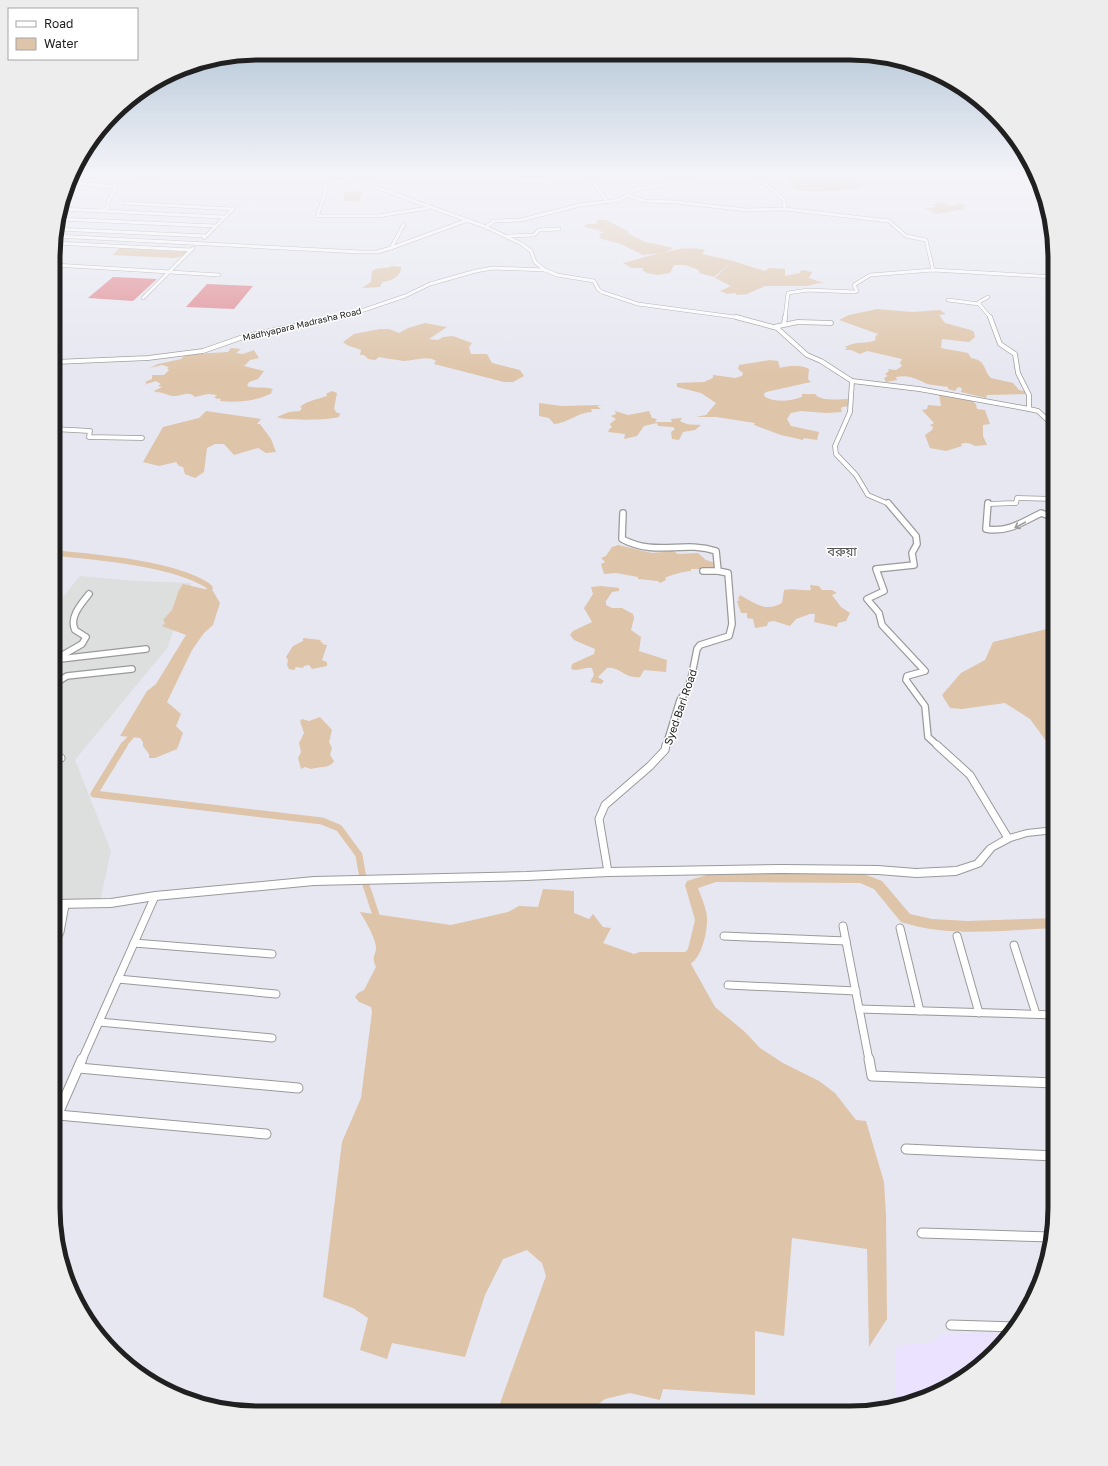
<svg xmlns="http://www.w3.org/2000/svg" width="1108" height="1466" font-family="'Golos Text','Noto Sans Bengali',sans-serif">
<rect width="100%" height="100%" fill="#e7e7f1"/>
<polygon fill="#dddede" points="80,576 136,581 191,583 167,648 75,760 111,851 100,901 54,901 54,600 63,597"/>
<polygon fill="#eae2ff" points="944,1333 1010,1334 985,1362 941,1392 899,1407 896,1395 895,1346 932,1342"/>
<g fill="#df868d">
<polygon points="113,277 157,279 133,301 88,298"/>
<polygon points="207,284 253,286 234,309 186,307"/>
</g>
<g fill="#dec4a8">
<polygon points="493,173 569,173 536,179"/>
<path d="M779 173H852L863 188C838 190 816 194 791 189L790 180Z"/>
<polygon points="363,191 359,201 343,201 345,192"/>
<polygon points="940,202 952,206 960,203 966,206 962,207 964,209 937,214 924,208 936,207 933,205"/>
<path d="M598 220H606L629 232 627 233 645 242 674 248 665 252C680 248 690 247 705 250L702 254 733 261 714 277 699 273V270L685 265H674L670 273 658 275 647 273 642 270 644 268H631L623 263 660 253 643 255 621 244 599 238 601 233H604L599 230 584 227 586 224H596Z"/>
<polygon points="130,247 132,249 187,252 183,256 173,258 112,255 120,248"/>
<polygon points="733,261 765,271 769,268 785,269 785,276 800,273 801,270 812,272 809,278 824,283 819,283 807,286 765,286 747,294 737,295 735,293 727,294 720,291 731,286 715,278"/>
<path d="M392 266 401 267C401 278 390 281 382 282L380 287 362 288 371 282 372 271C379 266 385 270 392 266Z"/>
<path d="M877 309 912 312 940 310 946 314 939 315 945 323 971 330 974 332 975 337 969 342 942 339 941 348 968 353 971 358C987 361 982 368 991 378L1013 383 1019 390 1028 392V394L987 395 986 398 961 392 962 388 958 387 955 391 948 389V387C942 386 927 385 923 382 914 378 908 375 896 377L897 380 886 382 884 378 888 376 885 374 889 371 888 369 896 370 902 366 900 363 902 359 867 351 860 354 851 350H845L847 348 845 347C858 340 863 345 876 340L875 337 878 334 839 320 849 315Z"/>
<path d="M425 323 447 327 429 339 438 340 443 337 453 336 472 343 469 347 471 354H487L492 363 520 370 524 376 513 382H504L434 364 436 361C427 355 414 361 404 361 395 360 386 358 379 357L375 360 368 359 364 355H360L361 350 347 345 343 342 354 334 380 329H389L399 333 408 328Z"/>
<path d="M231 348 241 349 236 353 243 354 254 350 259 358 250 360 244 366 264 371 258 379 249 382 247 386C255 389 264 386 273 389L271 392 272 393C257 401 238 403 220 401L221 399 214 398 217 395 208 394 195 397C189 390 180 397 172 396 167 395 162 392 156 392L154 391 162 387 158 386 161 384 156 381 143 385 147 383 145 382 152 379V375H164L169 370 167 368 169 367 162 365 150 368 158 364 181 359 184 356 193 354 228 352Z"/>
<path d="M770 360 778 361 780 368C788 366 800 364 809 369L808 379 811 382 766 392 764 394 765 397C777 403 790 401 802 397V394H815C821 402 840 399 849 399L848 403 850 406 842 407 841 409 842 412 826 413 801 411 791 413 787 419 791 426 819 432 817 440 804 438 803 440 781 435 754 425 755 423 716 417H696L706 415 716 403 701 393 677 387V383L704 382 713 378V375L735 378 742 376 743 373 738 369 739 365Z"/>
<path d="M332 391 337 393 334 409 337 413H340L339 417C330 420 286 421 277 417L289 412 300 411 302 408 300 407C306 401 318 399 327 396L326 394Z"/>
<path d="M939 394 960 397 979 402 972 401 976 404 977 409 985 410 990 424 983 425V436L987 445 975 446C970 443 966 442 961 444L962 446 946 451 930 448 925 435 932 430 933 427 930 425 934 423 922 410 927 409 928 405 941 406Z"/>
<path d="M539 403 562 406 603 405 597 406 601 409H591L592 412C578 412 568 423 554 424L549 418 539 416Z"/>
<polygon points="206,411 261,419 257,424 260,424 271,439 276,452 266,453 258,448 234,455 224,444 215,444 207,448 204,472 195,478 185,474 183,467 179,466 176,462 159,466 143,462 163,427 199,418"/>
<path d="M615 411 628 415 649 411 652 418 657 419 655 422H672L671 419 682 418 680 421C688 426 692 424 701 425L695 430 683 432 679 440 672 439 671 432 675 429 673 427 658 426 657 423 644 426 637 436 624 439 625 434 608 432 610 428H612L610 424 616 419 611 416 616 414Z"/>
<path d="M618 545 652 553 673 551 678 554 698 553 706 560 715 563V566L709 571 702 569H691V571C684 571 670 575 665 578L666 580 660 583 658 581 638 579V577L616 573 604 574 601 564 605 562 601 558 606 556 612 547Z"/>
<polygon points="183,584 213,591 220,603 213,625 204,633 192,650 167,702 181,714 176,726 183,733 177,749 155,758 149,758 149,754 143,746 143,742 140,738 120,736 147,691 156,684 186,635 162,626 165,623 163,620 172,610 179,590"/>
<path d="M810 585 819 586 822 590H832L837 593 832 595 841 607 850 613 846 621 838 623 837 627 814 622 815 614H810L796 619 790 626 774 621 768 622 767 626 755 628 753 619 747 618V613H741L737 601 740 600 738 599 740 595C753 602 765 613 782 603L784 590C794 588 801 591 811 590Z"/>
<path d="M601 586 619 588V591L612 592 606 601V605L612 608H622L633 614 634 618 631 630 641 637 639 651 667 660 666 672 644 670 640 677C624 679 620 666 607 668L598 677 604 681 601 684 590 682 594 675 592 668C585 667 577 672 571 669L572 664 594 654 595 649 574 640 570 635 573 631 592 622 584 608 593 594 591 587Z"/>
<polygon points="1055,627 1055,753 1030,719 1005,703 962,709 950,708 942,695 961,673 985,660 993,642"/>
<polygon points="303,638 321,640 320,642 323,642 322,644 327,645 322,660 327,662 327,666 312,669 309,665 304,666 303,668 296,667 294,670 289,669 287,665 288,660 286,657 293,646 303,641"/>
<path d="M320 717 332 730 329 742 332 748 330 755 334 761C330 769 319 766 311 769L305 767 301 769 298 758 301 752 299 743 304 733 300 721 302 719 309 721Z"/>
<path d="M543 889 574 891V913L589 919 593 914 603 927 611 928 603 943 634 954 640 952H694L691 964 715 1007 745 1032 760 1048 783 1063 819 1081 835 1093 856 1120 866 1121 884 1182 886 1215 887 1319 869 1347 867 1249 792 1238 784 1336 755 1331V1395L663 1389 660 1400 630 1393 605 1399 588 1412H510L499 1406 546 1276 542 1263 527 1250 503 1259 485 1295 465 1357 392 1343 387 1359 360 1350 368 1318 353 1308 323 1297 342 1142 361 1098 372 1012 371 1007 359 1002 355 997 358 993 364 990 376 967C371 956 376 956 376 947 375 937 365 920 360 912L451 925 508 912 519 906 538 907Z"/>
</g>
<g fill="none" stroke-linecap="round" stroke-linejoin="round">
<g stroke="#dec4a8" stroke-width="5.5">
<path d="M54 553C95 557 172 563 207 585L210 588 207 598"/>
<polyline points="123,746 135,732"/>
</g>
<polyline stroke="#dec4a8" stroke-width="7" points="124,745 94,794 322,821 339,828 359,855 362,873 378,921"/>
<path fill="#dec4a8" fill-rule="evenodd" d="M716 872 861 873 882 881 910 914 932 919 968 921 1055 918V928C1005 930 950 938 901 922L874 889 860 883 716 882 698 888C701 897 708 911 707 921 707 935 699 972 679 965L677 961 688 949 695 920 685 885 687 881Z"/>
<defs>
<g id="minor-far4">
<polyline points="123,173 127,173"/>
<polyline points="133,173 154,182"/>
<polyline points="290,173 292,175"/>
<polyline points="350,173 330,180 332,183 324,186 326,191 317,216 378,216 428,208"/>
<polyline points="351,173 378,188 486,227 522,244 531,251 535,262 545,270 557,275 594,281 598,289 602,292 638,304 742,318"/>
<polyline points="588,176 608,202"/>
<polyline points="77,183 116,187 108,202 108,208 101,211"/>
<polyline points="71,184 77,183 88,173"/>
<polyline points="629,196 645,201 676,202 747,210 785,209 784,200 765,183 755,182 744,173"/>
<polyline points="125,203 233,209"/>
<polyline points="62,209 224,217"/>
<polyline points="785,209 889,221 906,236 926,240 933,270"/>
<polyline points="59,219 215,226"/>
<polyline points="404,224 391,248 465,221"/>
<polyline points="486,227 494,221 521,220 580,205 620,200 636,189 662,185 710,173"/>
<polyline points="56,229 206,236"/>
<polyline points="55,236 360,252 377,252 391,248"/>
<polyline points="507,236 534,235 539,230 559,229"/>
<polyline points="204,238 233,209"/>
<polyline points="55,243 191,250"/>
<polyline points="55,265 219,275"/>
<polyline points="988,297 979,302 979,304 991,318"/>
<polyline points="143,298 193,248"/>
<polyline points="948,300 979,304"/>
<polyline points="330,318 364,310 405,296 430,284 476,271 493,268 545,270"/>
<polyline points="785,318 788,293 808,290 855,292 857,291 854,285 870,275 933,270 1055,277"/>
</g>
<g id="minor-far3">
<polyline points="736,317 777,328 807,355 821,361 852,381 850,412 835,446 836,454 856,475 868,495 889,504"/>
<polyline points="784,324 785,317"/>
<polyline points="774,327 798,322 831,323"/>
<polyline points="55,362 148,358 203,351 243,337 335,317"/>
<polyline points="852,381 919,389 1029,409 1029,395 1018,373 1015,354 1000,344 990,317"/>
<polyline points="1029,409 1038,411 1055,427"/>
<polyline points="54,429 90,431 89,437 142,438"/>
<polyline points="988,504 1016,503 1017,498 1055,499"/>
</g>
<g id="minor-far2">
<polyline points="888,503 916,536 917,544 912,553 914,565 876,569 884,591 867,599 879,613 882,625 925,671 907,676 906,680 925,706 928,737 938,746"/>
<path d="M988 503 986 529C1007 533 1023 522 1041 513L1055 518"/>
<path d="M623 513 622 539C656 557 683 540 716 551L718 571 728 573 732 624 729 636 700 645 697 649 691 679 687 690 680 700 666 746"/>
<polyline points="703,571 718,571"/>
<polyline points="54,659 56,659 58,677 54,680"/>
<path d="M56 659 82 644 86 637 75 630C69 617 81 604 89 594"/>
<polyline points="60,659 146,649"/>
<polyline points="54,684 67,676 132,669"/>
</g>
<g id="minor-far1">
<polyline points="937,745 970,775 1008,838"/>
<polyline points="54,759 61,758"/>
<polyline points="608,872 599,819 605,805 650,766 665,750 666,745"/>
<polyline points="843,926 869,1060"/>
<polyline points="900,928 920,1011"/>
<polyline points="724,936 846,941"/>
<polyline points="957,936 979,1013"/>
<polyline points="134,943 272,954"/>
<polyline points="1014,945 1036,1014"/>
<polyline points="53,946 60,932 65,905"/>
<polyline points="118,979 276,994"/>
<polyline points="728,985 856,991"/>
<polyline points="859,1009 1055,1015"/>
<polyline points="99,1022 272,1038"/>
<polyline points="82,1060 155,896"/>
</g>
<g id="minor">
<polyline points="869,1059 872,1076 1055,1083"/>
<polyline points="79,1068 298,1088"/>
<polyline points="58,1115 266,1134"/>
<polyline points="53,1125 82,1059"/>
<polyline points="906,1149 1055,1156"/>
<polyline points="922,1233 1052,1237"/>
<polyline points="951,1325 1016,1327"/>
</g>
<polygon id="tertiary" points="1055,827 1055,833 1027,836 1011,841 994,850 981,866 956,875 916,877 878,874 782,873 608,876 527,880 314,885 155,900 111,907 54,908 54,900 111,899 155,892 314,877 527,872 608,868 782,865 878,866 916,869 956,867 975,861 988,846 1005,836 1027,830"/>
</defs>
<use href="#minor-far4" stroke="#9a9a9a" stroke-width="4"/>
<use href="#minor-far3" stroke="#9a9a9a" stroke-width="5.5"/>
<use href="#minor-far2" stroke="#9a9a9a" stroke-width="8"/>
<use href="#minor-far1" stroke="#9a9a9a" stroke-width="9"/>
<use href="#minor" stroke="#9a9a9a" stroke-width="11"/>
<use href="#tertiary" stroke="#9a9a9a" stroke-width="2"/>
<use href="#minor-far4" stroke="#fff" stroke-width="3"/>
<use href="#minor-far3" stroke="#fff" stroke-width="4"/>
<use href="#minor-far2" stroke="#fff" stroke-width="5.5"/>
<use href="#minor-far1" stroke="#fff" stroke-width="7"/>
<use href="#minor" stroke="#fff" stroke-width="9"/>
<use href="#tertiary" fill="#fff" fill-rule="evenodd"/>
</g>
<defs><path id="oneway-shaft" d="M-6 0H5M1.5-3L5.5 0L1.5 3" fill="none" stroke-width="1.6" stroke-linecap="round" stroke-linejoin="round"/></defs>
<use stroke="#9b9b9b" href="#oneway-shaft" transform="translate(1020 525) rotate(152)"/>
<linearGradient id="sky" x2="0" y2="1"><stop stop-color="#a4bace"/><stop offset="0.46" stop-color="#f4f4f9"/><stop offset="1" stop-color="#f4f4f9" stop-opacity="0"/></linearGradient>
<rect width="1108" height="378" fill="url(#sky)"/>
<g text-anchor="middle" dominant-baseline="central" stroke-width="3" stroke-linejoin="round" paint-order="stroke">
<g font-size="9" fill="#202020" stroke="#fff">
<text transform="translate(302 324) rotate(-13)">Madhyapara Madrasha Road</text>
</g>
<g font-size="11" fill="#202020" stroke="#fff">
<text transform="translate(680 707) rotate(-71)">Syed Bari Road</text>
</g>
<g font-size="13" fill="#535353" stroke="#fff">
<text x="842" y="551">বরুয়া</text>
</g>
</g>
<path d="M0 0H1108V1466H0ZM258 60H850A198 198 0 0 1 1048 258V1208A198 198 0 0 1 850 1406H258A198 198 0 0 1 60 1208V258A198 198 0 0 1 258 60Z" fill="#ededed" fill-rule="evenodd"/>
<path fill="none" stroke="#202020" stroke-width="5" d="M258 60H850A198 198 0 0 1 1048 258V1208A198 198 0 0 1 850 1406H258A198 198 0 0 1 60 1208V258A198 198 0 0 1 258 60Z"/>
<rect x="8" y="8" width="130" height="52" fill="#ffffff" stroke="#a6a6a6"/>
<rect x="16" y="21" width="20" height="6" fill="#ffffff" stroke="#a6a6a6"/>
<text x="44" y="28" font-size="12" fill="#202020">Road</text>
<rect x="16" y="38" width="20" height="12" fill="#dec4a8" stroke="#a6a6a6"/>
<text x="44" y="48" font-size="12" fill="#202020">Water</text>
</svg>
